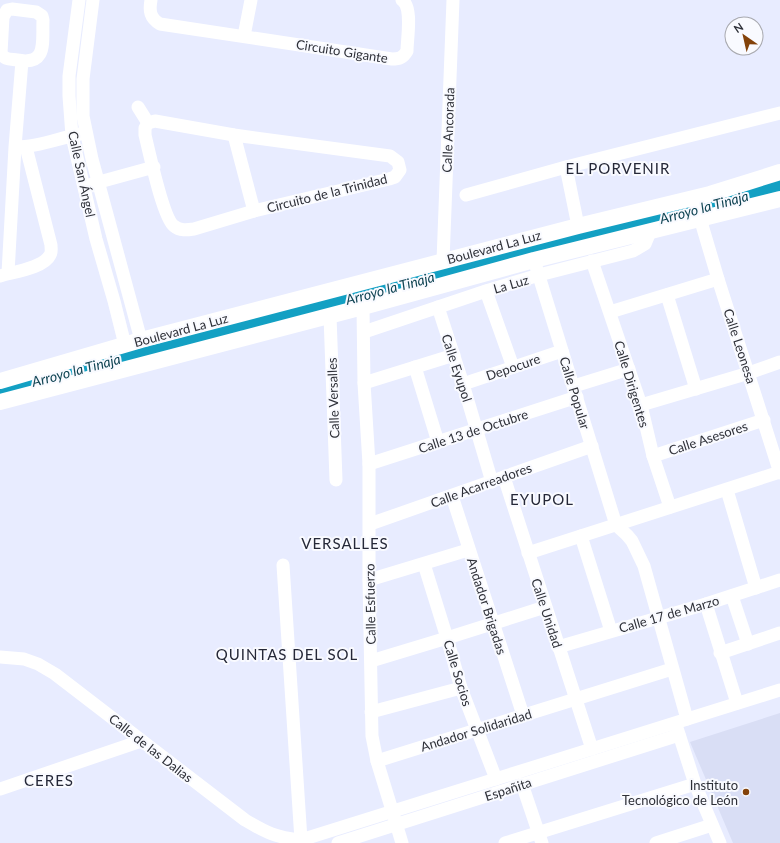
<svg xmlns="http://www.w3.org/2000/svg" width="780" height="843" font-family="Lato,sans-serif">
<rect width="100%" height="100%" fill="#e8ecff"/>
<polygon fill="#d9def5" points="780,713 780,843 733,843 690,742"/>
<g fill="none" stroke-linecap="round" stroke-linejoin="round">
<polyline stroke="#13a0c3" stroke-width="16" points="0,390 33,380 780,187"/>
<g stroke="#fff" stroke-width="13">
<polyline points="79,0 69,76 69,96 72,136 96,239 114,301 125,345"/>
<polyline points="93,0 83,79 83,116 92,159 141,340"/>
<path d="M151 0C149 11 150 18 160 24L392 59C399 59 403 58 407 51 407 39 413 7 402 0"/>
<path d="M12 9 36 12 42 16 43 20C42 42 48 66 17 60 11 59 4 60 1 53L3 17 7 10Z"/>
<polyline points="244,36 251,0"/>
<polyline points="138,107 148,123"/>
<path d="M155 121 234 135 390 156 398 162 400 170 395 177 389 179 254 211 194 229C187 230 180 231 174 226 163 218 149 151 145 135V128L148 123Z"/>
<polyline points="234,135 254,211"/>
<path d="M17 147C39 147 59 138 80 134"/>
<polyline points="566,167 578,226"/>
<polyline points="92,184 154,167"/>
<polyline points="466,195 566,167 780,113"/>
<polyline points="694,198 718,279 780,473"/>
<polyline points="534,260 616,525 627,535 632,541 644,566 687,719"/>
<polyline points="443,261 453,0"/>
<polyline points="592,261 641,405 653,456 670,507"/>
<polyline points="8,273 15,147 22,61"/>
<path d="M0 276C13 272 44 268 50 255 52 252 51 249 51 245L26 147"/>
<polyline points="486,291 513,367"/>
<polyline points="667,295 696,389"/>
<polyline points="363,307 364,383 369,464 369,580 372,736 377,761 402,843"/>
<polyline points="438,307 463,384 492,482"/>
<polyline points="610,312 718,279"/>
<polyline points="330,316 336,480"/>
<polyline points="364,332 486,291 539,275 633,251 645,244 650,232"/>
<polyline points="415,367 438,442"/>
<polyline points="364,383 454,355"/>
<polyline points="463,384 562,351"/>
<polyline points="574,386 629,369"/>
<polyline points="641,405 749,373 780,362"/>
<polyline points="653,456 764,420"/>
<polyline points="369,464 577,397"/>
<polyline points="504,477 592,749"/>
<polyline points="727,490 756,588"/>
<polyline points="452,496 523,715"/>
<polyline points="370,524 592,446"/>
<polyline points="581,536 611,631"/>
<polyline points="528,553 780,472"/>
<polyline points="424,564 447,638 461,688 496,779"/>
<polyline points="283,565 301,840 299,843"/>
<polyline points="369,580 468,550"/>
<polyline points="732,596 748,644"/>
<polyline points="706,604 737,703"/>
<polyline points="558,647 706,604 780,580"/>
<polyline points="720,653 780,633"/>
<path d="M0 657 24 659 38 664 55 674 245 820C267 833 275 837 301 840L780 690"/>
<polyline points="371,661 447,638 545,607"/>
<polyline points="371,712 461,688"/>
<polyline points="677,728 695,784 720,843"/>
<polyline points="377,761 672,669"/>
<polyline points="522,784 542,843"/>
<polyline points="0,789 141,741"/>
<polyline points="338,843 679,735"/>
<polyline points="505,843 695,784"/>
<polyline points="656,843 712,825"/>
</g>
<g stroke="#fff" stroke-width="16">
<polyline points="0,381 141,340 578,226 710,194 780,172"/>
<polyline points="0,402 363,307 534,260 780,199"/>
</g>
</g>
<circle fill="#83420a" stroke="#f9faff" stroke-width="1.5" cx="746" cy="792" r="4"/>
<g text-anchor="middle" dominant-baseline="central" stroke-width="4" stroke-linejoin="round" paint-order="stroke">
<g font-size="13" fill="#2e3038" stroke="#f9faff">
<text transform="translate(342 51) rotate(9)">Circuito Gigante</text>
<text transform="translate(448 130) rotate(-88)">Calle Ancorada</text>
<text transform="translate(82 174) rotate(78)">Calle San Ángel</text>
<text transform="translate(327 193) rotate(-14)">Circuito de la Trinidad</text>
<text transform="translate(494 247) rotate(-15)">Boulevard La Luz</text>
<text transform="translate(511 284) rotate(-16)">La Luz</text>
<text transform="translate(181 330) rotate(-15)">Boulevard La Luz</text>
<text transform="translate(740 346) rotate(72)">Calle Leonesa</text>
<text transform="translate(513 367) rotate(-19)">Depocure</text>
<text transform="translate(457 368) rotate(72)">Calle Eyupol</text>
<text transform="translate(632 384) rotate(73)">Calle Dirigentes</text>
<text transform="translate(575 393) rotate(73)">Calle Popular</text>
<text transform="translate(333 398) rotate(-92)">Calle Versalles</text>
<text transform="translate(473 431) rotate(-18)">Calle 13 de Octubre</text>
<text transform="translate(708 438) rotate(-18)">Calle Asesores</text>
<text transform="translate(481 485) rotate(-20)">Calle Acarreadores</text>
<text transform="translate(370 604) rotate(-91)">Calle Esfuerzo</text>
<text transform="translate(487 606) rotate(72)">Andador Brigadas</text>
<text transform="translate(547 613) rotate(72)">Calle Unidad</text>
<text transform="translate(669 614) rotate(-16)">Calle 17 de Marzo</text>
<text transform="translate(458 673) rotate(73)">Calle Socios</text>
<text transform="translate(476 730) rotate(-17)">Andador Solidaridad</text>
<text transform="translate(151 748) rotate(38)">Calle de las Dalias</text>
<text transform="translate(508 789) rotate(-18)">Españita</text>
</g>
<g font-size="13" fill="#2e3038" stroke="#f9faff" text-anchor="end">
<text x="738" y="785">Instituto<tspan x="738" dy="15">Tecnológico de León</tspan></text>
</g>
<g font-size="14" font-style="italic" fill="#114554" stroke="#f9faff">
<text transform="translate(704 207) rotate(-15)">Arroyo la Tinaja</text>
<text transform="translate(390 288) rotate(-15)">Arroyo la Tinaja</text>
<text transform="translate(76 370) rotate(-15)">Arroyo la Tinaja</text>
</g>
<g font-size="15" letter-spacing="1" fill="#252838" stroke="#f9faff">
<text x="618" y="168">EL PORVENIR</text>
<text x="542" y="499">EYUPOL</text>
<text x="345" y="543">VERSALLES</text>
<text x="287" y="654">QUINTAS DEL SOL</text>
<text x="49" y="780">CERES</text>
</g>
</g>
<g transform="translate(744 36) rotate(326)"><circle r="19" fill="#f9faff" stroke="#a8a9af"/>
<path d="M0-3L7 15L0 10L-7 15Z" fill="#83420a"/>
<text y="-6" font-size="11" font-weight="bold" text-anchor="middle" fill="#2e3038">N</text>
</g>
</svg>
